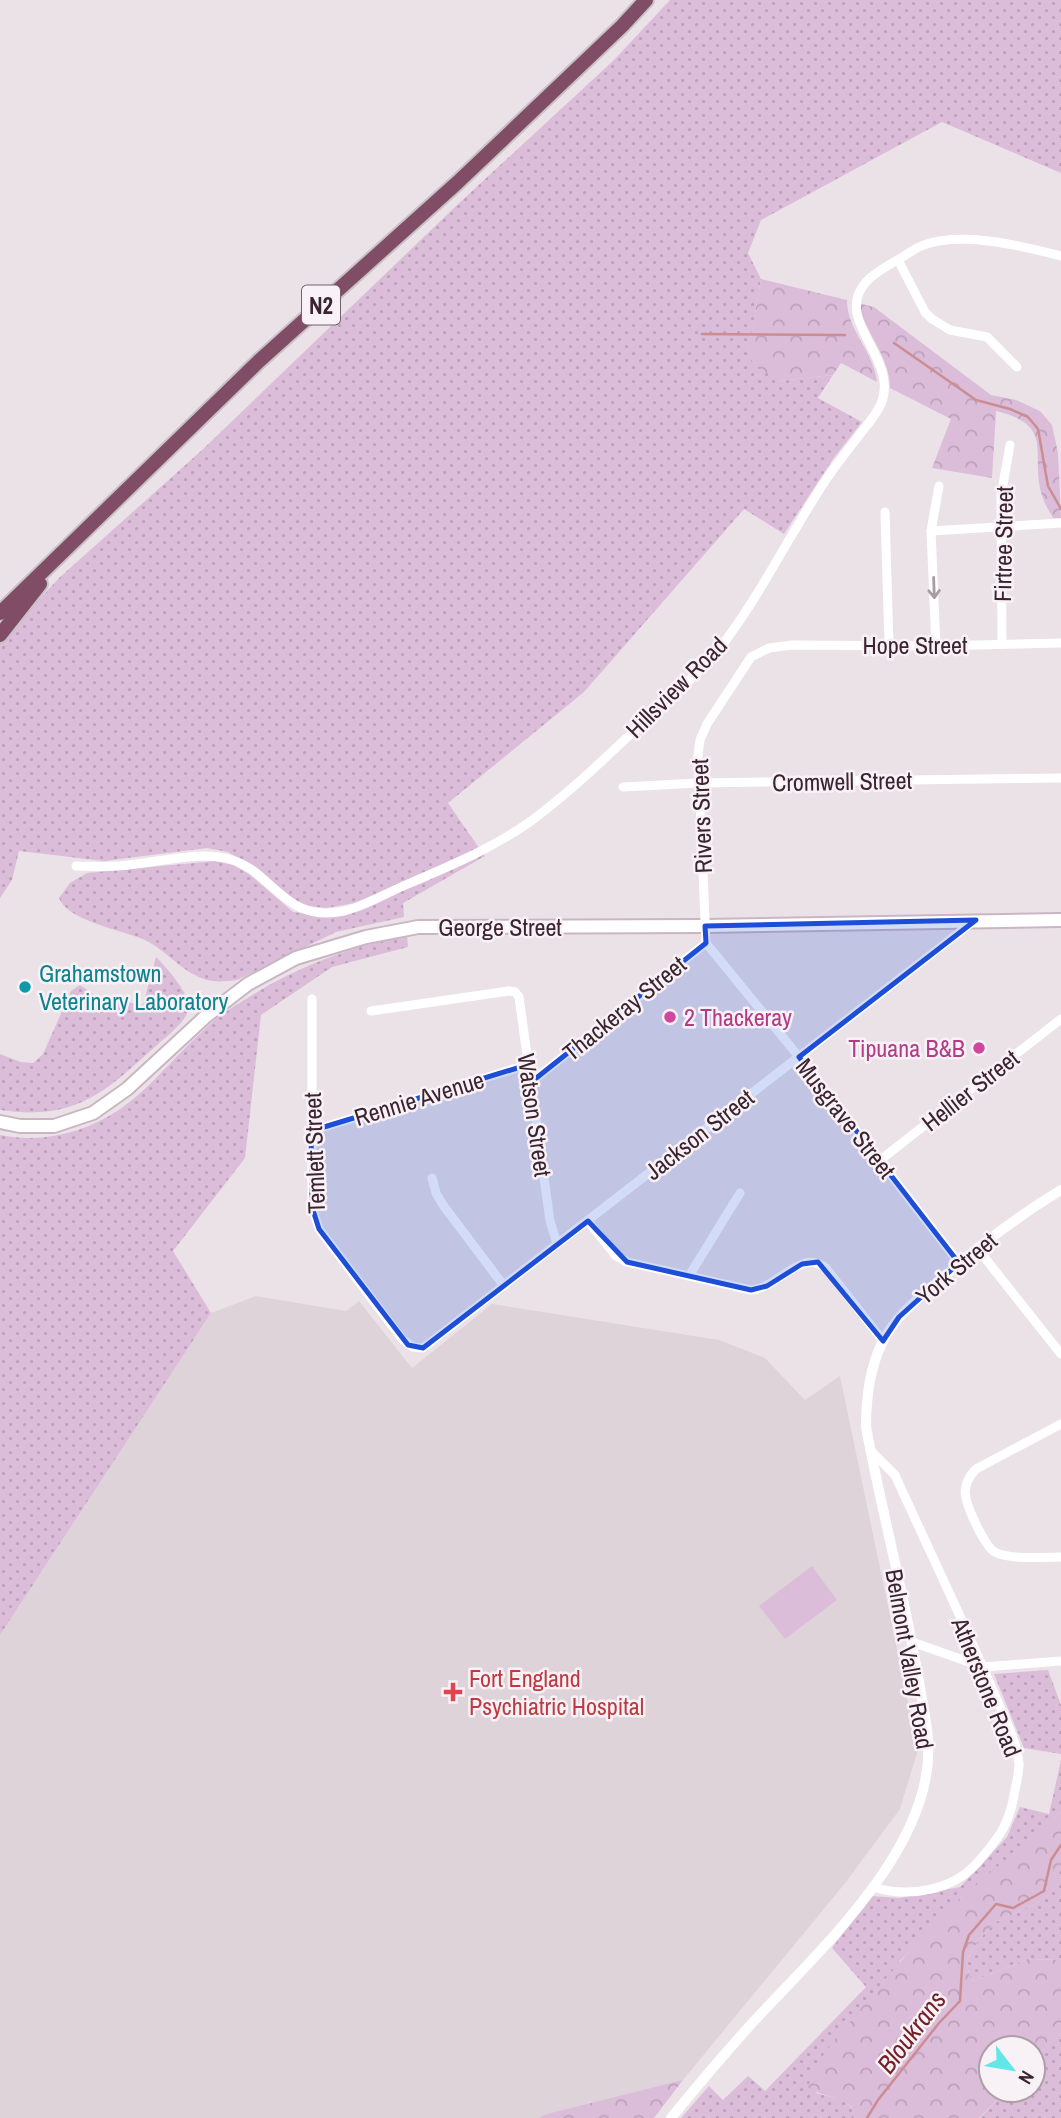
<svg xmlns="http://www.w3.org/2000/svg" width="1061" height="2118" font-family="'Archivo Narrow',sans-serif">
<defs>
<pattern id="grass-dots" width="8" height="8" patternUnits="userSpaceOnUse" patternTransform="scale(1.75)"><rect width="8" height="8" fill="#dbbcd9"/><path d="M2 2h.1M6 6h.1" fill="none" stroke="#bda1bb" stroke-width="1.8" stroke-linecap="round"/></pattern>
<pattern id="forest-crowns" width="20" height="18" patternUnits="userSpaceOnUse" patternTransform="scale(1.75)"><rect width="20" height="18" fill="#dbbcd9"/><path d="M2 6a3 3 0 1 1 6 0M12 15a3 3 0 1 1 6 0" fill="none" stroke="#bda1bb"/></pattern>
</defs>
<rect width="100%" height="100%" fill="#ebe2e8"/>
<polygon fill="#dfd3da" points="256,1296 346,1311 359,1301 412,1368 492,1304 719,1340 765,1358 805,1400 840,1376 918,1750 900,1809 846,1882 683,2080 625,2097 538,2118 0,2118 0,1635 211,1313"/>
<g fill="url(#grass-dots)">
<polygon points="670,0 1061,0 1061,173 942,122 761,220 748,253 761,279 752,332 747,347 779,381 833,375 818,398 862,422 833,459 784,534 744,509 584,692 448,803 479,848 355,903 326,908 309,906 296,901 259,870 228,852 207,848 104,861 19,851 12,880 0,898 0,642 59,578 201,451 456,206 614,60"/>
<path d="M483 853 485 856 403 903 404 917 336 932 237 980C226 981 215 983 204 979 178 970 166 948 140 938 120 930 67 920 59 898L70 883 87 873 215 861 233 865 249 874 293 912 332 916Z"/>
<path d="M407 934 408 947 332 967 261 1015 245 1158 173 1251 211 1313 0 1635V1135C21 1139 42 1139 63 1134 132 1118 157 1072 206 1028 218 1016 234 1006 249 997 300 965 348 949 407 934Z"/>
<path d="M156 957C170 971 183 987 190 1005 187 1022 169 1034 156 1046 104 1093 75 1121 0 1110V1054L21 1062 33 1063 43 1054 71 991 80 985 96 996 143 1005Z"/>
<polygon points="1048,1670 1061,1705 1061,1754 1024,1748 994,1674"/>
<polygon points="1061,1760 1061,1812 1041,1833 961,1897 900,1961 816,2093 843,2100 853,2109 851,2118 681,2118 709,2086 723,2100 748,2076 765,2091 866,1987 832,1948 872,1896 899,1898 960,1887 1007,1837 1020,1807 1049,1814"/>
<polygon points="1061,1869 1061,1960 1028,1959 973,1981 970,1977 966,1961 979,1939 996,1922 1039,1902"/>
<polygon points="1061,2033 1061,2118 980,2118 1007,2090 1033,2090 1033,2060"/>
</g>
<g fill="url(#forest-crowns)">
<path d="M761 279 847 300C847 331 873 349 877 382L841 363 833 375 779 381 753 364 747 347 752 331Z"/>
<path d="M858 303 874 307 991 395 1016 400 1040 411 1052 425 1058 453 1061 518H1053C1050 512 1045 505 1043 498 1028 455 1058 426 996 411L992 478 932 468 951 419 890 388C890 356 865 333 858 303Z"/>
<path d="M1061 1812V1869L1057 1878 1039 1902 996 1922 979 1939 966 1961 970 1977 973 1981 1028 1959 1061 1960V2033L1033 2060V2048H991V2090H1007L979 2118H851L853 2109C842 2095 822 2098 808 2087 816 2059 836 2038 855 2016 888 1975 921 1936 959 1899 991 1868 1030 1845 1061 1812Z"/>
<polygon points="683,2080 654,2118 538,2118 547,2114"/>
</g>
<polygon fill="#dbbcd9" points="812,1566 837,1600 785,1639 759,1606"/>
<g fill="none" stroke-linecap="round" stroke-linejoin="round">
<g stroke="#cc8d92" stroke-width="2.5">
<polyline points="702,334 845,335"/>
<polyline points="894,343 976,400 1010,409 1028,417 1038,429 1048,486 1061,509"/>
<polyline points="867,2118 878,2100 939,2023 960,2001 963,1952 969,1935 996,1904 1013,1908 1044,1891 1051,1860 1061,1845"/>
</g>
<defs>
<polyline id="secondary" points="0,1122 20,1126 54,1126 93,1113 127,1089 205,1017 248,984 296,958 366,937 418,927 705,926 1061,920"/>
<g id="trunk">
<polyline points="0,613 259,361 458,182 622,26 646,0"/>
<polyline points="0,635 40,584"/>
</g>
</defs>
<use href="#secondary" stroke="#cab6c2" stroke-width="16"/>
<use href="#trunk" stroke="#c8c1c5" stroke-width="18"/>
<g stroke="#fff" stroke-width="9">
<polyline points="898,260 925,312 932,319 950,330 987,337 1017,367"/>
<polyline points="885,512 889,645"/>
<polyline points="931,531 1061,523"/>
<polyline points="1002,644 1001,496 1010,445"/>
<polyline points="936,646 931,531 939,486"/>
<polyline points="623,787 698,783 1061,778"/>
<path d="M76 866C90 866 104 867 118 866 151 864 197 850 229 859 274 871 283 924 344 911 363 907 383 895 401 887 445 868 492 849 531 821 572 791 609 754 646 720 669 698 695 678 716 653 756 603 785 543 820 489 831 471 844 455 857 438 865 427 875 417 881 404 900 358 832 321 866 282 874 273 884 268 894 262 904 257 914 248 924 245 963 231 1022 246 1061 256"/>
<polyline points="706,943 698,755 700,740 707,724 751,657 769,648 792,645 936,646 1061,643"/>
<polyline points="706,943 799,1057 959,1263"/>
<polyline points="312,999 312,1207 319,1229 403,1340 413,1347 423,1348 974,921"/>
<polyline points="371,1011 509,991 515,992 519,997 550,1221 557,1244"/>
<polyline points="530,1083 706,943"/>
<polyline points="311,1131 527,1065"/>
<polyline points="879,1161 1061,1019"/>
<polyline points="432,1178 436,1193 443,1205 504,1286"/>
<path d="M588 1221 615 1255 627 1262 751 1290C777 1289 802 1247 826 1268L883 1341"/>
<polyline points="977,1248 1061,1354"/>
<polyline points="689,1276 740,1193"/>
<path d="M1061 1424 976 1469C969 1476 963 1487 966 1498 968 1509 985 1547 995 1552 1008 1560 1045 1557 1061 1557"/>
<path d="M871 1451 895 1475C928 1548 963 1620 994 1693 1003 1715 1017 1740 1019 1764 1019 1772 1017 1781 1015 1790 1010 1824 999 1838 977 1863 952 1891 908 1898 873 1887"/>
<polyline points="912,1642 983,1667 1061,1661"/>
</g>
<path stroke="#fff" stroke-width="10" d="M671 2118C698 2085 725 2053 754 2021 820 1950 936 1845 928 1740 927 1721 922 1701 919 1682 905 1597 882 1513 866 1427 866 1398 869 1370 882 1343 894 1318 915 1301 936 1283 975 1249 1016 1217 1061 1190"/>
<use href="#secondary" stroke="#fff" stroke-width="12"/>
<use href="#trunk" stroke="#814d66" stroke-width="14"/>
</g>
<defs><path id="oneway-shaft" d="M-6 0H5M1.5-3L5.5 0L1.5 3" fill="none" stroke-width="1.6" stroke-linecap="round" stroke-linejoin="round" transform="scale(1.75)"/></defs>
<use stroke="#a79ca1" href="#oneway-shaft" transform="translate(934 588) rotate(88)"/>
<path fill="#1d4ed8" fill-opacity="0.2" stroke="#1d4ed8" stroke-width="5" stroke-linejoin="round" d="M976 920 799 1057 959 1263 899 1317 883 1341 818 1262 802 1264 767 1286 751 1290 627 1262 588 1221 423 1348 408 1345 319 1229 312 1207 311 1131 527 1065 530 1083 706 943 705 926Z"/>
<circle fill="#0f9aa8" stroke="#f8f2f6" stroke-width="2.5" cx="25" cy="987" r="7"/>
<g fill="#d1479c" stroke="#f8f2f6" stroke-width="2.5">
<circle cx="670" cy="1017" r="7"/>
<circle cx="979" cy="1048" r="7"/>
</g>
<path fill="#e0444e" stroke="#f8f2f6" stroke-width="2.5" d="M449.5 1681.5h7v7h7v7h-7v7h-7v-7h-7v-7h7z"/>
<g text-anchor="middle" dominant-baseline="central" stroke-width="5" stroke-linejoin="round" paint-order="stroke">
<rect fill="#f8f2f6" stroke="#74616b" stroke-width="2" x="302" y="285.5" width="38" height="39" rx="5"/>
<g font-size="23" font-weight="bold" fill="#3b232f">
<text x="321" y="305">N2</text>
</g>
<g font-size="24" fill="#3b232f" stroke="#f8f2f6">
<text transform="translate(1003 544) rotate(-89)">Firtree Street</text>
<text x="915" y="645">Hope Street</text>
<text transform="translate(676 687) rotate(-45)">Hillsview Road</text>
<text transform="translate(842 781) rotate(-1)">Cromwell Street</text>
<text transform="translate(701 816) rotate(-92)">Rivers Street</text>
<text x="500" y="927">George Street</text>
<text transform="translate(624 1008) rotate(-39)">Thackeray Street</text>
<text transform="translate(970 1090) rotate(-38)">Hellier Street</text>
<text transform="translate(419 1098) rotate(-17)">Rennie Avenue</text>
<text transform="translate(535 1115) rotate(82)">Watson Street</text>
<text transform="translate(846 1118) rotate(52)">Musgrave Street</text>
<text transform="translate(699 1134) rotate(-38)">Jackson Street</text>
<text transform="translate(314 1153) rotate(-92)">Temlett Street</text>
<text transform="translate(956 1268) rotate(-40)">York Street</text>
<text transform="translate(910 1659) rotate(80)">Belmont Valley Road</text>
<text transform="translate(987 1687) rotate(68)">Atherstone Road</text>
</g>
<g font-size="24" fill="#0d838f" stroke="#f8f2f6" text-anchor="start">
<text x="39" y="973">Grahamstown<tspan x="39" dy="28">Veterinary Laboratory</tspan></text>
</g>
<g font-size="24" fill="#b23c85" stroke="#f8f2f6" text-anchor="start">
<text x="684" y="1017">2 Thackeray</text>
<text x="965" y="1048" text-anchor="end">Tipuana B&amp;B</text>
</g>
<g font-size="24" fill="#be3a42" stroke="#f8f2f6" text-anchor="start">
<text x="469" y="1678">Fort England<tspan x="469" dy="28">Psychiatric Hospital</tspan></text>
</g>
<g font-size="26" font-style="italic" fill="#722127" stroke="#f8f2f6">
<text transform="translate(911 2032) rotate(-53)">Bloukrans</text>
</g>
</g>
<g transform="translate(1012 2069) rotate(121)"><circle r="33" fill="#f8f2f6" stroke="#ac9fa6" stroke-width="2"/>
<path d="M0-5L12 26L0 18L-12 26Z" fill="#63e6e8"/>
<text y="-10" font-size="19" font-weight="bold" text-anchor="middle" fill="#3b232f">N</text>
</g>
</svg>
